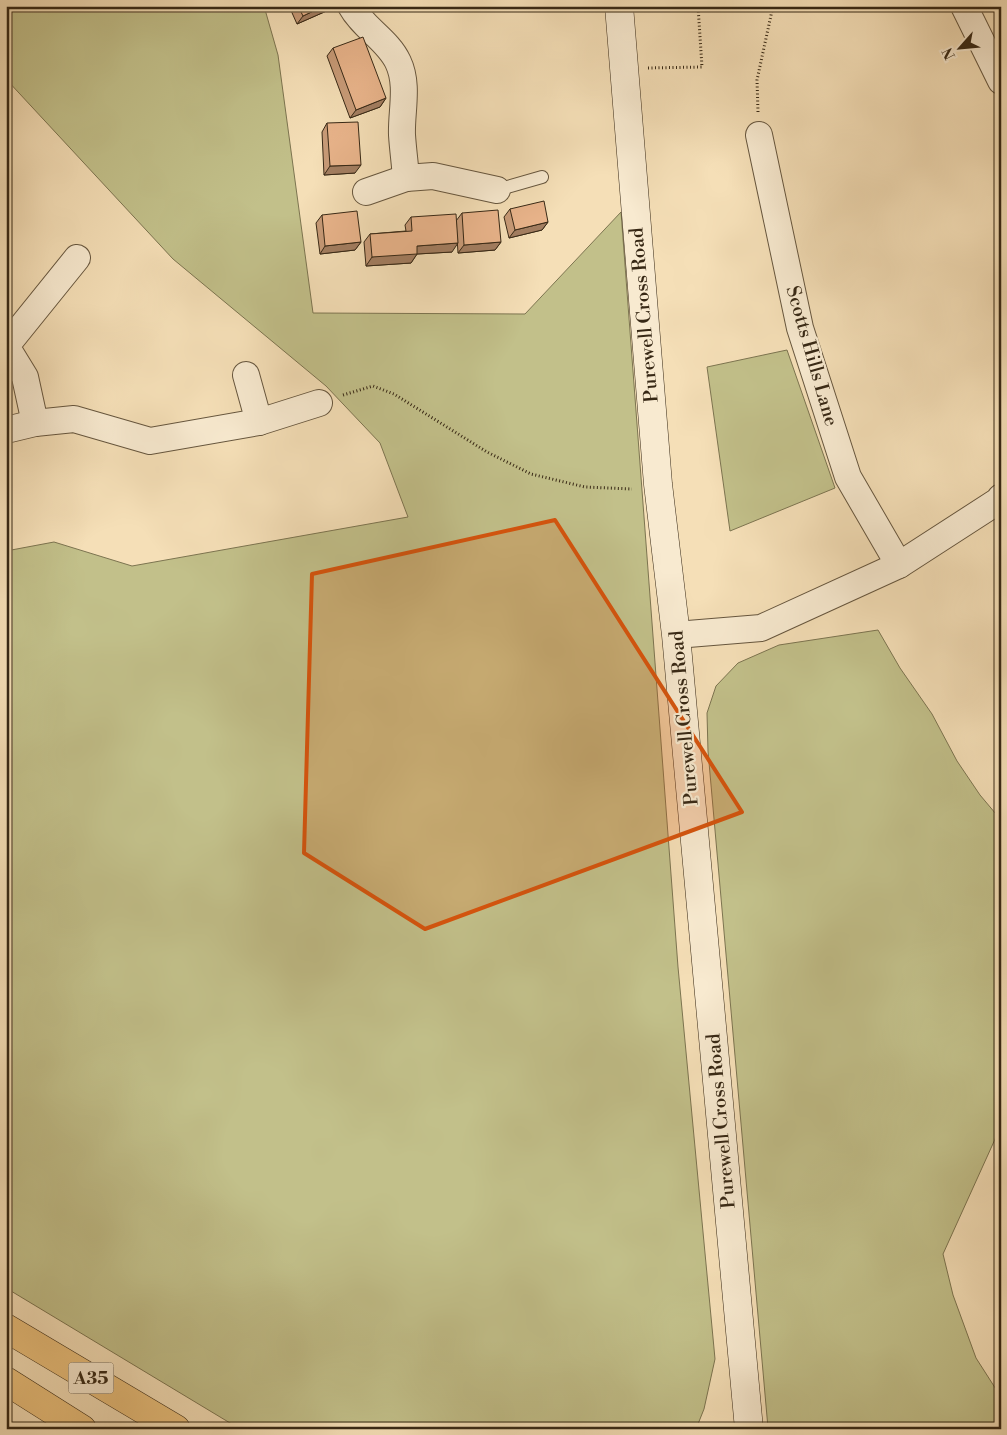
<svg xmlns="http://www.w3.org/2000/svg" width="1007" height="1435" font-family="'Libre Bodoni',serif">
<rect width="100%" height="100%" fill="#f5dfb7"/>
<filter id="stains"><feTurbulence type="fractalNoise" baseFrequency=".004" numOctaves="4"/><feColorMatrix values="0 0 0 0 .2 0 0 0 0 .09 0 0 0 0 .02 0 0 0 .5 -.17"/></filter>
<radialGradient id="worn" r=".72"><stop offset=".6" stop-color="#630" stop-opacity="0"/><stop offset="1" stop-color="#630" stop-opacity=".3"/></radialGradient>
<g fill="#c2c08a" stroke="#7c7450">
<polygon points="6,6 264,6 278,55 313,313 525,314 621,212 678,967 715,1359 704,1409 696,1429 240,1429 6,1288 6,551 54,542 132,566 408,517 380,443 326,386 173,259 6,79"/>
<polygon points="787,350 835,488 730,531 707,367"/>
<polygon points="878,630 900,668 932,714 957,761 980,795 1001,820 1001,1126 943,1254 953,1295 976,1358 1001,1397 1001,1429 768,1428 708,751 707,713 716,686 738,663 779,645"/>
</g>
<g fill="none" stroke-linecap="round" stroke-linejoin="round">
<defs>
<polyline id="lane" points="497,190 542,177"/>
<g id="street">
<path d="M351 6C363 28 388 40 398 62 409 85 401 112 402 135 403 150 405 164 406 178L433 176 497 190"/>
<polyline points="964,6 1001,81"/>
<polyline points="759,135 800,328 848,477 899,565"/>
<polyline points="366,192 406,178"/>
<polyline points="246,375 259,422"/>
<polyline points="35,423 25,377 6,346 77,258"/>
<polyline points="6,430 35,423 74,419 150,441 259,422 319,403"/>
<polyline points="676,635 761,628 899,565 998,501 1001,497"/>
</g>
<polyline id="secondary" points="619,6 658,484 676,635 749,1429"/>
<g id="primary">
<polyline points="6,1328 176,1429"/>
<polyline points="6,1381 82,1429"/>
</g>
</defs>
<use href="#lane" stroke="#66563e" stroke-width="14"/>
<use href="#street" stroke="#66563e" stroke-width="28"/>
<use href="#secondary" stroke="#372815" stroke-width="29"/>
<use href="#primary" stroke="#372815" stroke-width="29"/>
<g stroke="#372815" stroke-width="3" stroke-dasharray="1 2.5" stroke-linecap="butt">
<polyline points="648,68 702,67 698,6"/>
<polyline points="758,112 757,80 773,6"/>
<polyline points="343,395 373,386 394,394 487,452 531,474 585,487 632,489"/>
</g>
<use href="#lane" stroke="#f8ead0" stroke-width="12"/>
<use href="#street" stroke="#f8ead0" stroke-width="26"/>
<use href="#secondary" stroke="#f8ead0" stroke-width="28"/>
<use href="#primary" stroke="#eac07c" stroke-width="28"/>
</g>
<g fill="#c89b78" stroke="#372815">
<polygon points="289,6 333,6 331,9 297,24"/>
<polygon points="333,48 386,98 380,107 350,118 327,56"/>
<polygon points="327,123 355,173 324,175 322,132"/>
<polygon points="510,209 548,222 542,230 509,238 504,217"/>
<polygon points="462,213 501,242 495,250 458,253 456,221"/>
<polygon points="322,215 361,242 355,250 320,254 316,223"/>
<polygon points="411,217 452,252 417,254 411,263 366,266 364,242 370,234 406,231 405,225"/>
</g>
<g fill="#a37e61" stroke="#372815">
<polygon points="324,6 333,6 331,9 297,24 303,16"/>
<polygon points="386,98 380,107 350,118 356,110"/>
<polygon points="361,165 355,173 324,175 330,166"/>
<polygon points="548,222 542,230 509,238 515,230"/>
<polygon points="361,242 355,250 320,254 325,246"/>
<polygon points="501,242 495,250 458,253 464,245"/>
<polygon points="458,243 452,252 417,254 411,263 366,266 372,257 417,246"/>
</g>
<g fill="#e9b48b" stroke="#372815">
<polygon points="298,6 324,6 303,16"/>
<polygon points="363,37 386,98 356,110 333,48"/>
<polygon points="358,122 361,165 330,166 327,123"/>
<polygon points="544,201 548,222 515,230 510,209"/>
<polygon points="498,210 501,242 464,245 462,213"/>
<polygon points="357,211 361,242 325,246 322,215"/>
<polygon points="456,214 458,243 417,246 417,254 372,257 370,234 412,231 411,217"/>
</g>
<path fill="#d6540d" fill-opacity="0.2" stroke="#d6540d" stroke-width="4" stroke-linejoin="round" d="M555 520 742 812 425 929 304 853 312 574Z"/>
<g text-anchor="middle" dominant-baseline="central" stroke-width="4.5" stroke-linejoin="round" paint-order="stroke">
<rect fill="#f8ead0" stroke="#71624d" stroke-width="1" x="68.5" y="1362.5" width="45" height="31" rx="4"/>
<g font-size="18" font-weight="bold" fill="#372815">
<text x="91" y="1378">A35</text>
</g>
<g font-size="19" fill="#372815" stroke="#f8ead0">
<text transform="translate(644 315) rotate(-95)">Purewell Cross Road</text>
<text transform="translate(812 356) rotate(74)">Scotts Hills Lane</text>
<text transform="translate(684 718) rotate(-95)">Purewell Cross Road</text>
<text transform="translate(721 1121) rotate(-95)">Purewell Cross Road</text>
</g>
</g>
<rect width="1007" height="1435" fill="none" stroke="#f5dfb7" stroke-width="25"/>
<rect x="8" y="8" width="992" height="1420" fill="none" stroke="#372815" stroke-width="2.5"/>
<rect x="12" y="12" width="982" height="1410" fill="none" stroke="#372815"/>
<g transform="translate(960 48) rotate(243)" stroke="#f8ead0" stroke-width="4" paint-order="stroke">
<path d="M0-4L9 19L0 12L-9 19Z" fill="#372815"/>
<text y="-8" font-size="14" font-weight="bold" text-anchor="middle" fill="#372815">N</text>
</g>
<rect width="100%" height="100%" filter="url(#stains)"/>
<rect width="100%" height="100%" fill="url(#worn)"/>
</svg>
